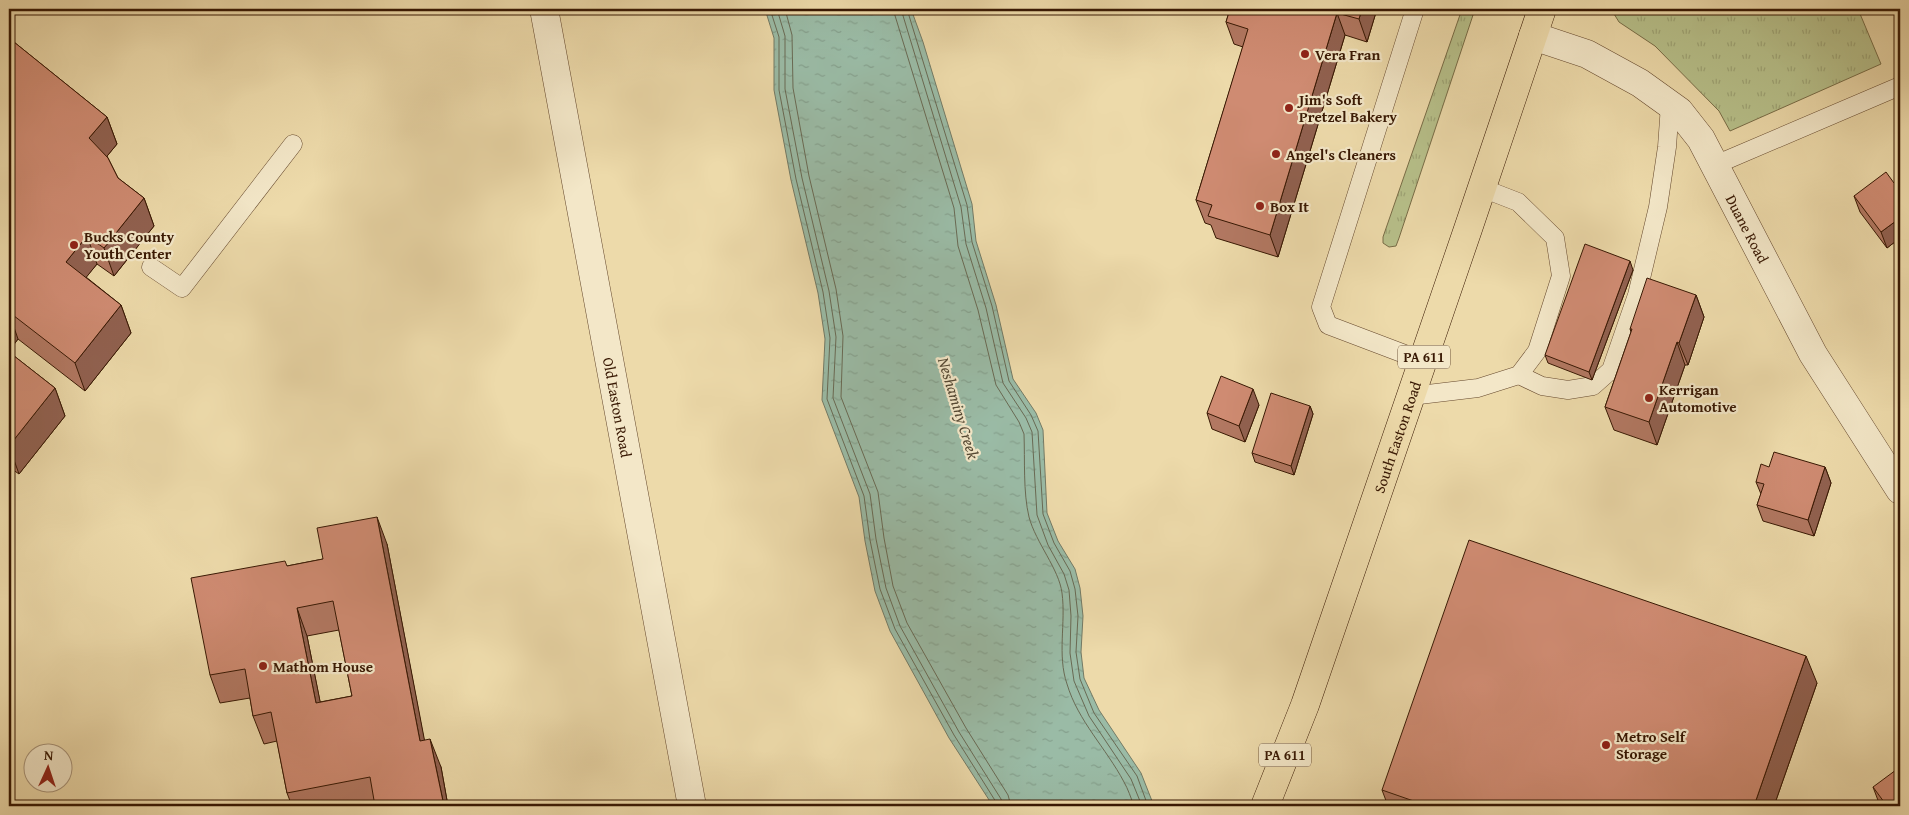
<svg xmlns="http://www.w3.org/2000/svg" width="1909" height="815" font-family="'Gentium Book Plus',serif">
<defs>
<pattern id="grass-tufts" width="24" height="20" patternUnits="userSpaceOnUse" patternTransform="scale(1.25)"><rect width="24" height="20" fill="#b7c08a"/><path d="M3 7l-1-3M5 7V3M7 7l1-3M15 17l-1-3M17 17v-4M19 17l1-3" fill="none" stroke="#9ea475"/></pattern>
<pattern id="water-ripples" width="26" height="14" patternUnits="userSpaceOnUse" patternTransform="scale(1.25)"><rect width="26" height="14" fill="#9abba6"/><path d="M2 4q2-2 4 0t4 0M15 11q2-2 4 0t4 0" fill="none" stroke="#85a08d"/></pattern>
</defs>
<rect width="100%" height="100%" fill="#eddaaa"/>
<filter id="stains"><feTurbulence type="fractalNoise" baseFrequency=".004" numOctaves="4"/><feColorMatrix values="0 0 0 0 .2 0 0 0 0 .09 0 0 0 0 .02 0 0 0 .5 -.17"/></filter>
<radialGradient id="worn" r=".72"><stop offset=".6" stop-color="#630" stop-opacity="0"/><stop offset="1" stop-color="#630" stop-opacity=".3"/></radialGradient>
<g fill="url(#grass-tufts)" stroke="#786c46">
<polygon points="1462,9 1475,9 1399,238 1396,246 1389,247 1383,243 1383,237"/>
<polygon points="1611,9 1858,9 1881,64 1730,131 1719,111 1655,46 1619,22"/>
</g>
<polygon fill="url(#water-ripples)" stroke="#737a65" points="765,9 911,9 923,42 972,204 976,241 996,305 1013,379 1036,413 1043,430 1047,513 1058,541 1075,569 1080,588 1083,616 1081,652 1084,678 1099,710 1141,773 1154,806 993,806 949,738 890,631 875,591 865,541 859,497 822,400 825,339 818,293 791,180 774,90 774,38"/>
<g fill="none" stroke-linecap="round" stroke-linejoin="round">
<g stroke="#696a54" stroke-width="1">
<polyline points="770,9 779,37 779,90 796,179 823,292 830,338 827,399 864,496 870,540 880,589 895,629 954,735 996,802 997,806"/>
<polyline points="777,9 785,36 785,89 802,178 829,291 836,337 833,398 870,494 876,539 886,588 900,626 959,732 1001,799 1003,806"/>
<polyline points="785,9 792,35 793,88 809,176 836,289 843,336 841,397 878,492 884,538 893,586 907,623 966,728 1008,795 1011,806"/>
<path d="M893 9 954 208 958 246 978 310 996 385 1019 422 1024 434C1025 460 1023 492 1029 517 1036 543 1059 569 1062 593 1066 623 1057 655 1067 684 1078 721 1106 748 1124 782 1128 789 1131 798 1134 806"/>
<polyline points="901,9 961,207 966,244 986,308 1003,383 1026,418 1032,432 1037,515 1048,545 1064,574 1069,590 1071,616 1070,653 1074,681 1089,716 1131,779 1142,806"/>
<polyline points="907,9 967,205 972,242 992,306 1009,381 1031,415 1038,431 1043,514 1054,543 1070,571 1075,589 1078,616 1076,652 1080,679 1094,713 1137,776 1148,806"/>
</g>
<defs>
<g id="service">
<polyline points="1415,9 1321,307 1328,325 1423,361"/>
<polyline points="1715,165 1900,86"/>
<polyline points="151,267 182,288 293,144"/>
<polyline points="1519,375 1542,386 1568,390 1593,386 1611,370 1637,295 1658,207 1667,147 1670,105"/>
<polyline points="1411,396 1478,388 1519,375 1537,351 1561,276 1555,238 1518,202 1482,188"/>
</g>
<g id="minor">
<path id="s1" d="M544 9 692 806"/>
<path id="s2" d="M1533 36 1587 54 1640 83 1679 111 1701 139 1813 354 1900 490"/>
</g>
<g id="trunk">
<path id="s3" d="M1265 806 1305 705 1468 229 1542 9"/>
</g>
</defs>
<use href="#service" stroke="#65482d" stroke-width="19"/>
<use href="#minor" stroke="#65482d" stroke-width="29"/>
<use href="#trunk" stroke="#381803" stroke-width="29"/>
<use href="#service" stroke="#f3e7c8" stroke-width="18"/>
<use href="#minor" stroke="#f3e7c8" stroke-width="28"/>
<use href="#trunk" stroke="#eddaaa" stroke-width="28"/>
</g>
<g fill="#b27862" stroke="#381803" fill-rule="evenodd">
<polygon points="1230,9 1377,9 1367,42 1345,35 1278,257 1216,238 1211,225 1205,223 1196,200 1243,47 1234,44 1226,22"/>
<polygon points="9,38 107,117 117,144 107,156 118,178 144,198 154,226 114,276 97,264 86,277 121,305 131,333 85,391 18,339 9,351"/>
<polygon points="1900,177 1900,238 1887,248 1860,212 1854,196 1894,183"/>
<polygon points="1633,270 1592,380 1548,363 1545,355"/>
<polygon points="1696,295 1704,317 1688,365 1685,365 1657,445 1614,430 1605,407 1631,332 1630,329"/>
<polygon points="9,352 55,388 65,416 19,474 9,467"/>
<polygon points="1259,405 1245,442 1212,429 1207,413"/>
<polygon points="1310,406 1313,414 1294,475 1255,462 1252,453"/>
<polygon points="1769,467 1825,467 1831,483 1814,536 1763,521 1757,505 1761,494 1756,482"/>
<path d="M387 544 424 740 441 767 448 806H292L287 793 277 741 264 744 253 716 250 698 220 703 210 675 287 566 323 559ZM339 630 352 696 320 702 307 636Z"/>
<polygon points="1817,683 1774,806 1388,806 1382,790"/>
<polygon points="1873,787 1900,806 1881,806 1879,803"/>
</g>
<g fill="#916150" stroke="#381803">
<polygon points="1362,9 1377,9 1367,42 1359,19"/>
<polygon points="1337,13 1345,35 1278,257 1270,235"/>
<polygon points="107,117 117,144 99,166 89,138"/>
<polygon points="144,198 154,226 114,276 104,248"/>
<polygon points="1900,218 1900,238 1887,248 1881,232"/>
<polygon points="87,236 97,264 76,290 66,262"/>
<polygon points="1630,261 1633,270 1592,380 1589,372"/>
<polygon points="1696,295 1704,317 1688,365 1679,343"/>
<polygon points="121,305 131,333 85,391 75,363"/>
<polygon points="9,313 18,339 9,351"/>
<polygon points="1677,342 1685,365 1657,445 1649,422"/>
<polygon points="55,388 65,416 19,474 9,446"/>
<polygon points="1253,389 1259,405 1245,442 1239,426"/>
<polygon points="1310,406 1313,414 1294,475 1291,466"/>
<polygon points="1825,467 1831,483 1814,536 1808,520"/>
<polygon points="377,517 387,544 430,769 420,741"/>
<polygon points="297,608 307,636 326,731 316,703"/>
<polygon points="1806,656 1817,683 1774,806 1754,806"/>
<polygon points="430,739 441,767 448,806 444,806"/>
</g>
<g fill="#cf8b72" stroke="#381803" fill-rule="evenodd">
<polygon points="1230,9 1362,9 1359,19 1337,13 1270,235 1208,216 1212,205 1196,200 1248,29 1226,22"/>
<polygon points="9,38 107,117 89,138 108,158 118,178 144,198 104,248 87,236 66,262 121,305 75,363 9,312 9,260 10,258 9,257"/>
<polygon points="1886,172 1894,183 1900,177 1900,218 1881,232 1854,196"/>
<polygon points="1585,244 1630,261 1589,372 1545,355"/>
<polygon points="1647,278 1696,295 1679,343 1677,342 1649,422 1605,407 1632,329 1630,329"/>
<polygon points="9,352 55,388 9,446"/>
<polygon points="1221,376 1253,389 1239,426 1207,413"/>
<polygon points="1271,393 1310,406 1291,466 1252,453"/>
<polygon points="1774,452 1825,467 1808,520 1757,505 1764,484 1756,482 1761,464 1769,467"/>
<path d="M377 517 420 741 430 739 444 806H375L370 777 287 793 271 712 253 716 245 669 210 675 191 578 285 561 287 566 323 559 317 528ZM333 601 352 696 316 703 297 608Z"/>
<polygon points="1469,540 1806,656 1754,806 1428,806 1382,790"/>
<polygon points="1900,767 1900,806 1887,806 1873,787"/>
</g>
<g fill="#8f2418" stroke="#f3e7c8" stroke-width="2">
<circle cx="1305" cy="54" r="5"/>
<circle cx="1289" cy="108" r="5"/>
<circle cx="1276" cy="154" r="5"/>
<circle cx="1260" cy="206" r="5"/>
<circle cx="74" cy="245" r="5"/>
<circle cx="1649" cy="398" r="5"/>
<circle cx="263" cy="666" r="5"/>
<circle cx="1606" cy="745" r="5"/>
</g>
<g text-anchor="middle" dominant-baseline="central" stroke-width="4.5" stroke-linejoin="round" paint-order="stroke">
<g fill="#f3e7c8" stroke="#70563e" stroke-width="1">
<rect x="1398" y="345.5" width="52" height="23" rx="4"/>
<rect x="1259" y="743.5" width="52" height="23" rx="4"/>
</g>
<g font-size="14" font-weight="bold" fill="#381803">
<text x="1424" y="357">PA 611</text>
<text x="1285" y="755">PA 611</text>
</g>
<g font-size="15" font-weight="bold" fill="#381803" stroke="#f3e7c8" text-anchor="start">
<text x="1315" y="54">Vera Fran</text>
<text x="1299" y="99">Jim's Soft<tspan x="1299" dy="17">Pretzel Bakery</tspan></text>
<text x="1286" y="154">Angel's Cleaners</text>
<text x="1270" y="206">Box It</text>
<text x="84" y="236">Bucks County<tspan x="84" dy="17">Youth Center</tspan></text>
<text x="1659" y="389">Kerrigan<tspan x="1659" dy="17">Automotive</tspan></text>
<text x="273" y="666">Mathom House</text>
<text x="1616" y="736">Metro Self<tspan x="1616" dy="17">Storage</tspan></text>
</g>
<g font-size="15" fill="#381803" stroke="#f3e7c8">
<text stroke="none"><textPath href="#s2" startOffset="302">Duane Road</textPath></text>
<text stroke="none"><textPath href="#s1" startOffset="405">Old Easton Road</textPath></text>
<text stroke="none"><textPath href="#s3" startOffset="392">South Easton Road</textPath></text>
</g>
<g font-size="16" font-style="italic" fill="#554934" stroke="#f3e7c8">
<text transform="translate(959 408) rotate(73)">Neshaminy Creek</text>
</g>
</g>
<rect width="1909" height="815" fill="none" stroke="#eddaaa" stroke-width="30"/>
<rect x="10" y="10" width="1889" height="795" fill="none" stroke="#381803" stroke-width="2.5"/>
<rect x="15" y="15" width="1879" height="785" fill="none" stroke="#381803"/>
<g transform="translate(48 768) rotate(3)"><circle r="24" fill="#f3e7c8" stroke="#a89479"/>
<path d="M0-4L9 19L0 12L-9 19Z" fill="#8f2418"/>
<text y="-8" font-size="14" font-weight="bold" text-anchor="middle" fill="#381803">N</text>
</g>
<rect width="100%" height="100%" filter="url(#stains)"/>
<rect width="100%" height="100%" fill="url(#worn)"/>
</svg>
